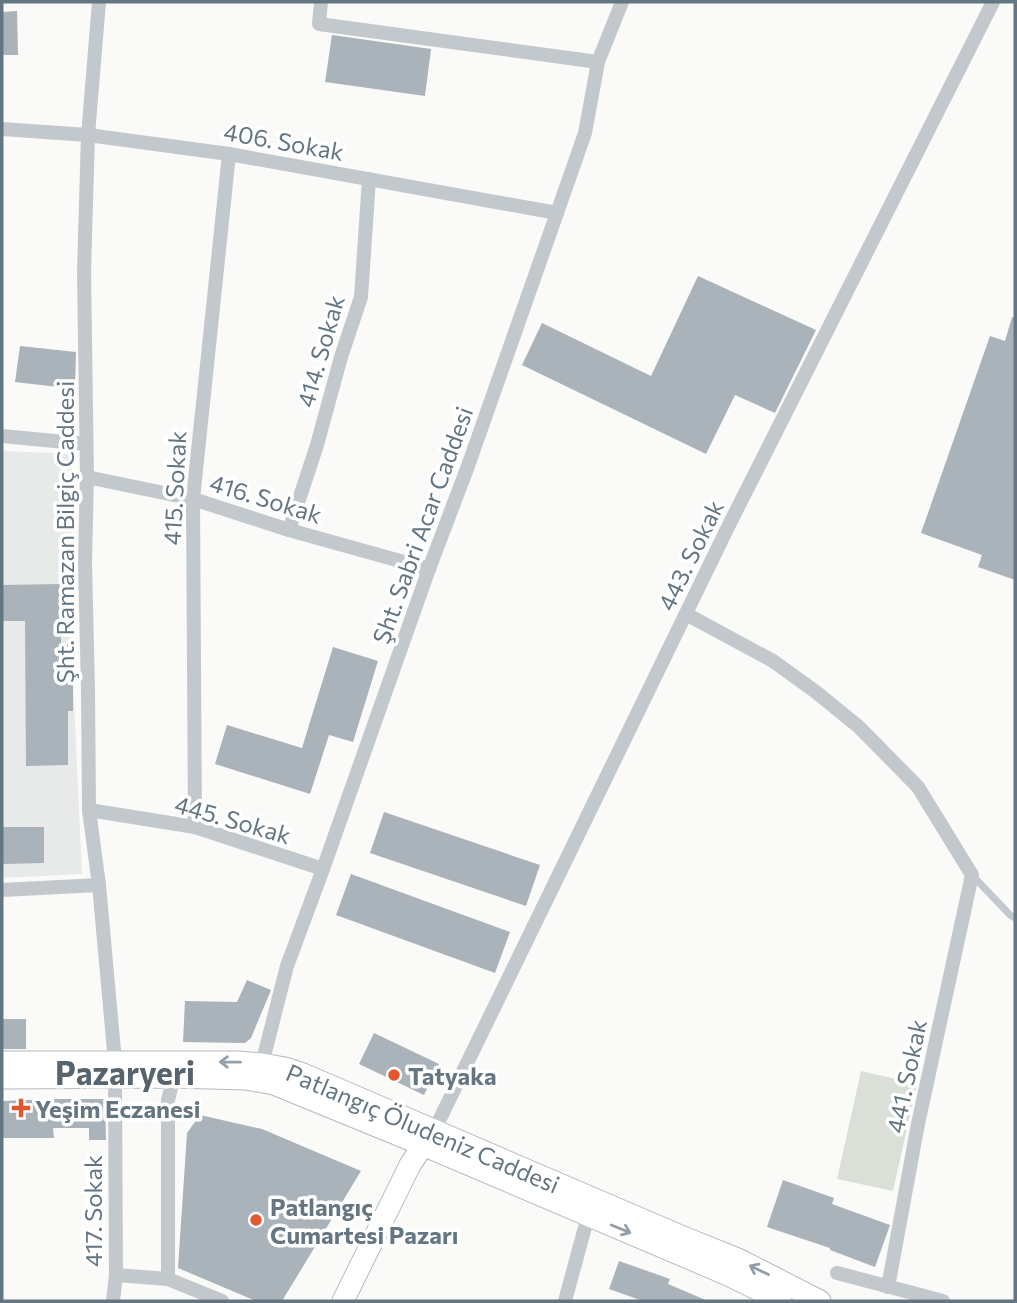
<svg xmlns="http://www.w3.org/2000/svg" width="1017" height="1303" font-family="Commissioner,sans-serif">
<rect width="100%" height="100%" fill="#fafaf8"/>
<polygon fill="#e8e9e9" points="2,451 72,454 72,508 69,594 82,874 2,878"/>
<polygon fill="#dadfd7" points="861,1071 917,1084 893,1191 837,1179"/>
<g fill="#aab3b9">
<polygon points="17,11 18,55 2,55 2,12"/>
<polygon points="332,35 431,49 425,96 325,82"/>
<polygon points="698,276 816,330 775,413 735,395 706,454 522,365 542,323 651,376"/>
<polygon points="1012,317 1015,318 1015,580 978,567 982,555 921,533 990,336 1005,341"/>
<polygon points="20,346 76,352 75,389 15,382"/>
<polygon points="61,584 61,645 68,645 68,685 73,685 73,711 68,711 68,765 26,766 25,621 2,621 2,585"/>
<polygon points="333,647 378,661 353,742 329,735 310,794 215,764 227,725 302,748"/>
<polygon points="384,812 540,865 526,906 370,853"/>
<polygon points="2,827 44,827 44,863 2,864"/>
<polygon points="351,874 510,932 495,973 336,915"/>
<polygon points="247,980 271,990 251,1038 245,1043 183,1042 185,1001 237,1002"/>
<rect x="2" y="1019" width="24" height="30"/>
<polygon points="374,1033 439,1064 424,1095 359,1064"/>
<polygon points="53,1099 105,1099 106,1140 89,1140 89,1128 53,1128 54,1138 3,1138 2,1101"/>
<polygon points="200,1115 262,1129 361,1171 282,1301 256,1301 178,1268 187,1133"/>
<polygon points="783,1180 834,1198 832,1204 890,1225 875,1267 830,1250 830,1248 767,1227"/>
<polygon points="619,1261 670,1279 668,1284 708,1301 643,1301 609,1289"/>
</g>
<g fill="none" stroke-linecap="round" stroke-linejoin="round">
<defs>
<g id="secondary">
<polyline points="2,1062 238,1062 262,1064 285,1068 303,1074 683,1237 740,1260 820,1301"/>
<polyline points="2,1078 174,1077 246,1079 274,1084 423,1145 728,1275 781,1301"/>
<polyline points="343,1301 410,1165 430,1135"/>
</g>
</defs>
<use href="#secondary" stroke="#b3babf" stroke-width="23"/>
<polyline stroke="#c3c8cc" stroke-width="7" points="973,876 1010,915 1015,918"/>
<g stroke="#c3c8cc" stroke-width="14">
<polyline points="99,2 88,135 84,271 87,477 85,562 88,691 89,810 99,885 115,1062"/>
<polyline points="321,2 319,24 598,62"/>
<polyline points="2,129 88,135 229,154 557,213"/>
<polyline points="2,436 86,444"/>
<polyline points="87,477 193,499 289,530 429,569"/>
<polyline points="289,530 317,445 341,357 361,297 369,179"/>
<polyline points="686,614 773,661 816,692 859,727 918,787 972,875 918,1124 888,1287"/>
<polyline points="89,810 195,827 323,869"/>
<polyline points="195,827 193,499 229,154"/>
<polyline points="2,890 99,885"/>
<polyline points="262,1064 287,966 323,869 429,569 468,466 557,213 585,133 598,62 622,2"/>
<polyline points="434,1131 729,525 993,2"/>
<polyline points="837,1273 943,1301"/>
<polyline points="116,1275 168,1279 222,1301"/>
<polyline points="168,1279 168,1100 174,1077"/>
<polyline points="113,1301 116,1275 115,1078"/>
<polyline points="565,1301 588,1216"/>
</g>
<use href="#secondary" stroke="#fff" stroke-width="21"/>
</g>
<defs><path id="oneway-shaft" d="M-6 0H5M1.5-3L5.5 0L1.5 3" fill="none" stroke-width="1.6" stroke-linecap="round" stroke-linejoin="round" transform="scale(1.75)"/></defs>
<g stroke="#939fa8">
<use href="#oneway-shaft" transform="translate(230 1062) rotate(-179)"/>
<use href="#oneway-shaft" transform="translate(621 1229) rotate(22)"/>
<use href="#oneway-shaft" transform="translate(759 1270) rotate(-154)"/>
</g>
<g fill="#e4572e" stroke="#fff" stroke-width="2.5">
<circle cx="394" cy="1075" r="7"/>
<path d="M17.5 1097.5h7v7h7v7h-7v7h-7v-7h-7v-7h7z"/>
<circle cx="256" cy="1220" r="7"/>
</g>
<g text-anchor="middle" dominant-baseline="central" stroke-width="7" stroke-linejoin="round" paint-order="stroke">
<g font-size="24" fill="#657683" stroke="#fff">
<text transform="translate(284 141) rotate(10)">406. Sokak</text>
<text transform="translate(320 351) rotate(-74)">414. Sokak</text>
<text transform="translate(174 488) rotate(-87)">415. Sokak</text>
<text transform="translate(266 498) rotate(17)">416. Sokak</text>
<text transform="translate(422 525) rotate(-70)">Şht. Sabri Acar Caddesi</text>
<text transform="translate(64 532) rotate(-90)">Şht. Ramazan Bilgiç Caddesi</text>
<text transform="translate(690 555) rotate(-64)">443. Sokak</text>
<text transform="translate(233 819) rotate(16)">445. Sokak</text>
<text transform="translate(906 1076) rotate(-78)">441. Sokak</text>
<text transform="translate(423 1128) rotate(23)">Patlangıç Öludeniz Caddesi</text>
<text transform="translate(92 1211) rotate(-90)">417. Sokak</text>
</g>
<g font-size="24" font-weight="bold" fill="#657683" stroke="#fff" text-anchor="start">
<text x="408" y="1075">Tatyaka</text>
<text x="35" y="1108">Yeşim Eczanesi</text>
<text x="270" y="1206">Patlangıç<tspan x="270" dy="28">Cumartesi Pazarı</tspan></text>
</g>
<g font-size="32" font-weight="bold" fill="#57646e" stroke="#fff">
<text x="125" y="1072">Pazaryeri</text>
</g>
</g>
<rect width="1017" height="1303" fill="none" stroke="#657683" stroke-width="7"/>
</svg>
